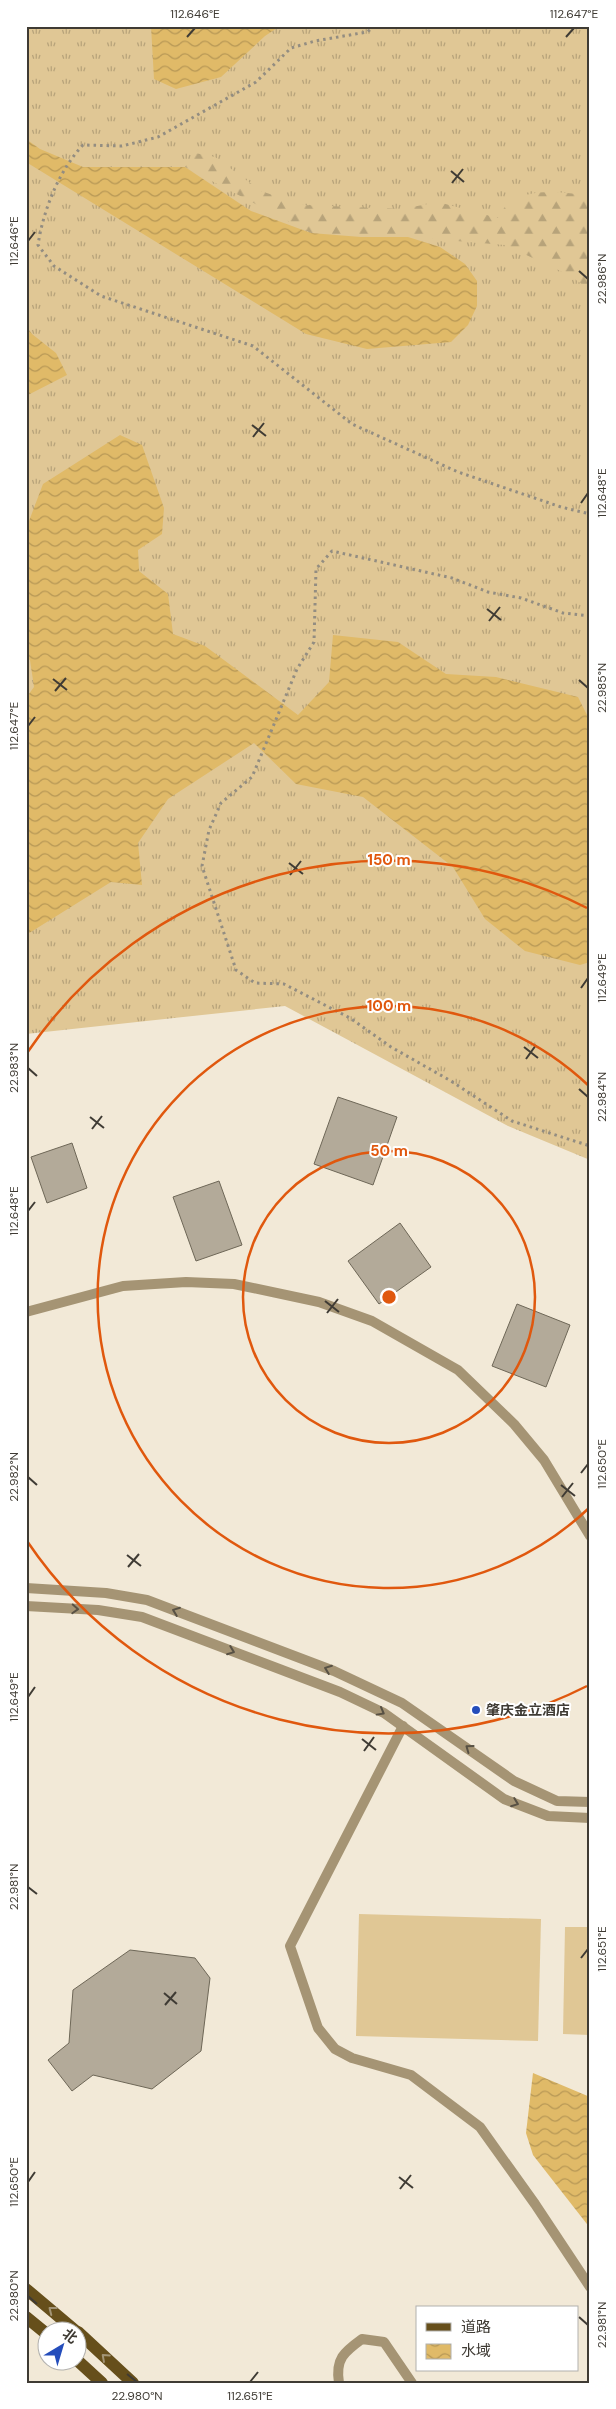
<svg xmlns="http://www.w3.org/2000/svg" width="616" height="2409" font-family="'DM Sans','Noto Sans SC',sans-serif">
<defs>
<pattern id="grass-tufts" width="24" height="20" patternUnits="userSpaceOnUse" patternTransform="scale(1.25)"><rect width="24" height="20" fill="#e0c795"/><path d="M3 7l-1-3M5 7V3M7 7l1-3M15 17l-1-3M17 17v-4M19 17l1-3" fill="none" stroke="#b7a37a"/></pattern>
<pattern id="forest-firs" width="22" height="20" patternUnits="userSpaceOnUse" patternTransform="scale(1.25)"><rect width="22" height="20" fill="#e0c795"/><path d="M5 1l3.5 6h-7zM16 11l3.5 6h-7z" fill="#b7a37a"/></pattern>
<pattern id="water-waves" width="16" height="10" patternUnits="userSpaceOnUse" patternTransform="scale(1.25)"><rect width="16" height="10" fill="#e0ba68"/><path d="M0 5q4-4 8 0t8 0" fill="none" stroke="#b79856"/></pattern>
</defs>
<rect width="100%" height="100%" fill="#f2e9d7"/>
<polygon fill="url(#grass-tufts)" points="26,26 590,26 590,1160 508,1126 285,1006 26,1034"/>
<path fill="url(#forest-firs)" d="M195 153 215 157 261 191 302 205 402 209 438 202 498 218C501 214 503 208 507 205 524 187 568 191 590 197V290L569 275 505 245 408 237H361L311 233 185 167Z"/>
<g fill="#e0c795">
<polygon points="359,1914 541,1919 538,2041 356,2036"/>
<polygon points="565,1927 590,1927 590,2035 563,2034"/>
</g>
<g fill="url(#water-waves)">
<polygon points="151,26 280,26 265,36 221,77 176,89 154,79"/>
<polygon points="26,139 40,149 83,167 185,167 251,211 311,233 361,237 408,237 440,247 465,264 477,281 477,306 468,325 451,342 367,349 306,334 26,162"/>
<polygon points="26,326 32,334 56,353 67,375 26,396"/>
<polygon points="120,435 142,445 164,508 162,534 138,550 139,571 168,594 173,634 205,646 298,715 329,682 333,635 398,642 446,674 496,677 578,697 590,721 590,962 580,965 525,951 485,919 453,867 363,797 296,784 254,743 168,799 138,843 142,885 111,882 26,935 26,698 34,687 30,660 26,658 26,529 43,484"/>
<polygon points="533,2073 590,2097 590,2228 533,2155 526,2133"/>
</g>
<g fill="#b3aa99" stroke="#6e6757">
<polygon points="338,1097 397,1117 373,1185 314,1164"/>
<polygon points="72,1143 87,1188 47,1203 31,1157"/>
<polygon points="219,1181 242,1245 196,1261 173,1197"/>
<polygon points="400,1223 431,1267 379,1304 348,1261"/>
<polygon points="517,1304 570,1325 546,1387 492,1366"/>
<polygon points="130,1950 195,1958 210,1978 201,2051 152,2089 93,2075 72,2091 48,2060 69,2043 73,1990"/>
</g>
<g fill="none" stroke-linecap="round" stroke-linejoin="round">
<g stroke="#938d81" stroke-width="3" stroke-dasharray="2.5 4" stroke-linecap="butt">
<path d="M375 26 367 32 315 41 291 48 256 82 158 137 122 146 83 145C59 170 43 211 38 245L54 266 101 296 253 346 352 424 458 472 561 507 590 514"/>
<polyline points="590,616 563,613 521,598 488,592 452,578 332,551 316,569 314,642 297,669 252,777 221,803 209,830 202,866 236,970 255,983 284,984 350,1018 391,1047 451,1081 512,1121 590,1146"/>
</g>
<polyline stroke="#a59474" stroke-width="10" points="403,1726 290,1946 318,2028 335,2049 352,2058 411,2075 480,2127 535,2204 590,2287"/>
<g stroke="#a59474" stroke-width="10">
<polyline points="26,1312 123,1286 186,1282 234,1284 319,1302 372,1321 458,1370 514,1424 544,1460 590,1536"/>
<polyline points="26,1588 106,1593 147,1600 334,1671 402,1703 514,1781 557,1801 590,1802"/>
<polyline points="26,1606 98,1610 142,1617 340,1692 384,1713 504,1799 548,1816 590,1818"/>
<path d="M339 2383C335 2359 344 2352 362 2339L384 2342 412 2383"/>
</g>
<g stroke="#664f1b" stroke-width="12">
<polyline points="26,2289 77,2332"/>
<polyline points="26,2317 48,2335"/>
<polyline points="78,2332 133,2383"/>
<polyline points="78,2361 102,2383"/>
</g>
</g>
<defs><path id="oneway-chevron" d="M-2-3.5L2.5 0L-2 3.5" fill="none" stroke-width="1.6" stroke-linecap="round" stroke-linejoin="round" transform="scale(1.25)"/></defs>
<g stroke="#585144">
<use href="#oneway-chevron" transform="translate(75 1609) rotate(3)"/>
<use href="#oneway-chevron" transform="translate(176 1611) rotate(-159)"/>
<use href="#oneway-chevron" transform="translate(231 1651) rotate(21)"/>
<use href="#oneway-chevron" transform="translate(328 1669) rotate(-159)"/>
<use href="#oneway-chevron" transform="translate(381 1712) rotate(29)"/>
<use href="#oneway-chevron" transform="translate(469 1748) rotate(-144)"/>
<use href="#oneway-chevron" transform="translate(515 1803) rotate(21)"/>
</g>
<g stroke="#a39576">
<use href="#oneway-chevron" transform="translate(52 2310) rotate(-142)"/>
<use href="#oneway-chevron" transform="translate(105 2357) rotate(-138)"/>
</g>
<path fill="none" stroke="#3f3b34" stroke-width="2" d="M187 37 195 28M566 37 574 28M451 171 464 182M452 183 463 169M28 241 35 232M579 271 588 279M252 425 266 436M253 437 264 423M581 503 588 493M487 609 501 620M489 621 500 607M53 679 67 690M579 680 588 688M55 691 66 678M28 726 35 717M289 863 303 874M290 875 301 861M581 988 588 978M524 1047 538 1058M526 1059 536 1045M28 1068 37 1076M579 1089 588 1097M90 1117 104 1128M92 1129 102 1116M28 1211 35 1202M325 1301 339 1312M327 1313 338 1299M581 1473 588 1464M28 1477 37 1485M561 1485 575 1496M562 1497 573 1483M127 1555 141 1566M128 1567 139 1554M28 1697 35 1687M362 1739 376 1750M364 1751 374 1737M28 1887 37 1894M581 1958 588 1949M164 1993 177 2004M165 2005 176 1992M399 2177 413 2188M28 2182 35 2172M400 2189 411 2175M28 2296 37 2304M579 2317 588 2325M127 2374 137 2382M250 2382 258 2372"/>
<g fill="none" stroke="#e0580e" stroke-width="2.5">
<circle cx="389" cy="1297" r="146"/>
<path d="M589 1508A291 291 0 1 1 589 1086"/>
<path d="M587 1686A437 437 0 0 1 27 1541M27 1053A437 437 0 0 1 587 908"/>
</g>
<circle fill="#244dbb" stroke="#fff" stroke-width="2" cx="476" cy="1710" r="5"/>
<g text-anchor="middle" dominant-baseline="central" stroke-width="4" stroke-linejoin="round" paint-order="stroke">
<g font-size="14" font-weight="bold" fill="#3f3b34" stroke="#fff" text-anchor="start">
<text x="486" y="1710">肇庆金立酒店</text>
</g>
</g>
<circle cx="389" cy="1297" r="8" fill="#e0580e" stroke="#fff" stroke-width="2.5"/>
<g font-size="15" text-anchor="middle" font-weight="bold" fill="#e0580e" stroke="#fff" stroke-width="4" stroke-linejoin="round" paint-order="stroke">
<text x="389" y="865">150 m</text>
<text x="389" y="1011">100 m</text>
<text x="389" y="1156">50 m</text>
</g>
<rect width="616" height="2409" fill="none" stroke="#ffffff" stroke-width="55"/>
<rect x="416" y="2306" width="162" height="65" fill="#ffffff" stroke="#b2b1ae"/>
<rect x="426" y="2323" width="25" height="8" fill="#664f1b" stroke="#b2b1ae"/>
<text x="461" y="2332" font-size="15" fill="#3f3b34">道路</text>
<rect x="426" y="2344" width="25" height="15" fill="url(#water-waves)" stroke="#b2b1ae"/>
<text x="461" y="2356" font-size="15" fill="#3f3b34">水域</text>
<g transform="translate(62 2346) rotate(38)"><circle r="24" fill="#ffffff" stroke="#b2b1ae"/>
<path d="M0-4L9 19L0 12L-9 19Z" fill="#244dbb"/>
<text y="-8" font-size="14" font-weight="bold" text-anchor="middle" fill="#3f3b34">北</text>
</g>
<rect x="28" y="28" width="560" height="2354" fill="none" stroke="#3f3b34" stroke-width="2"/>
<g font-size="12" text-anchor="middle" fill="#3f3b34">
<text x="195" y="18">112.646°E</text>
<text x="574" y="18">112.647°E</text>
<text transform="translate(14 241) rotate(-90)" y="4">112.646°E</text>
<text transform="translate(602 279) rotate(-90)" y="4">22.986°N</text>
<text transform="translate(602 493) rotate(-90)" y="4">112.648°E</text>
<text transform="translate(602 688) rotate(-90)" y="4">22.985°N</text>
<text transform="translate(14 726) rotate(-90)" y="4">112.647°E</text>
<text transform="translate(602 978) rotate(-90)" y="4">112.649°E</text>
<text transform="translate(14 1068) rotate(-90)" y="4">22.983°N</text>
<text transform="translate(602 1097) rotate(-90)" y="4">22.984°N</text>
<text transform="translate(14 1211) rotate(-90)" y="4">112.648°E</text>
<text transform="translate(602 1464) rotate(-90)" y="4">112.650°E</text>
<text transform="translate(14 1477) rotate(-90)" y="4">22.982°N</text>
<text transform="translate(14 1697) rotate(-90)" y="4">112.649°E</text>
<text transform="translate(14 1887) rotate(-90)" y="4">22.981°N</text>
<text transform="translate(602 1949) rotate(-90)" y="4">112.651°E</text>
<text transform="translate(14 2182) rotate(-90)" y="4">112.650°E</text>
<text transform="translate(14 2296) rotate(-90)" y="4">22.980°N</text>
<text transform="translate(602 2325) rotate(-90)" y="4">22.981°N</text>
<text x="137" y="2400">22.980°N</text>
<text x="250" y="2400">112.651°E</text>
</g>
</svg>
